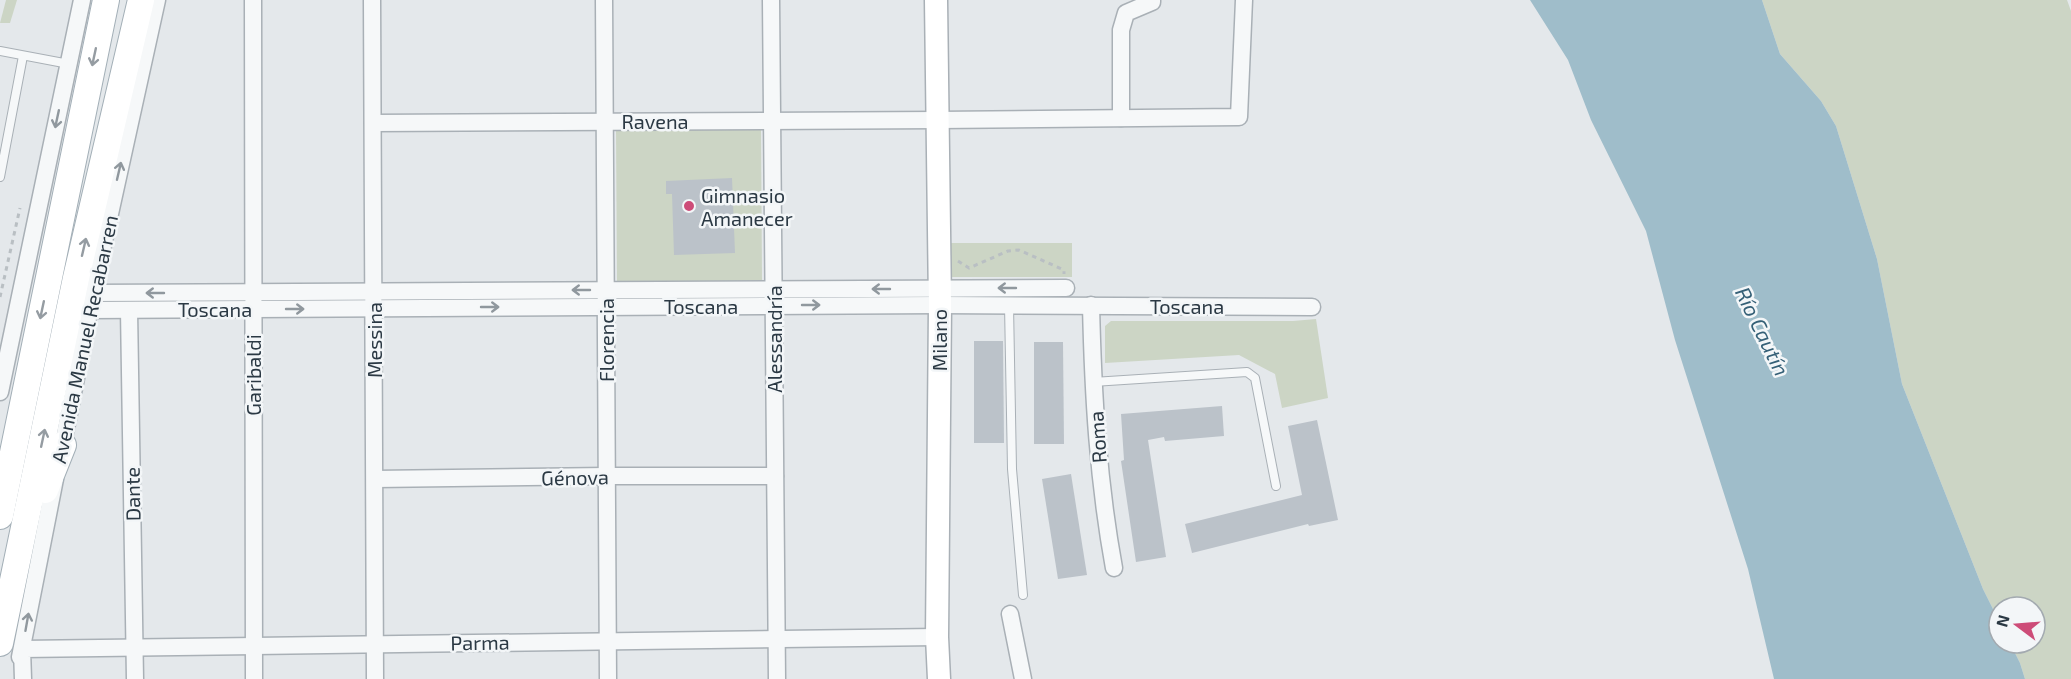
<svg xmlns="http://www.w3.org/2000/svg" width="2071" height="679" font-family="'Exo 2',sans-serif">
<rect width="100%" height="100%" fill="#e4e8eb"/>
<g fill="#ccd5c5">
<polygon points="6,0 17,0 10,23 0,23"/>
<polygon points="1762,0 2067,0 2071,11 2071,679 2025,679 2020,663 2010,643 2035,643 2035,607 1999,607 1999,621 1983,589 1902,384 1877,259 1836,126 1821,101 1780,54"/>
<polygon points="761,129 762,281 617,282 616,130"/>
<polygon points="944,243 1072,243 1072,277 948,277"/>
<polygon points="1316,319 1328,398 1282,408 1275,374 1239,355 1105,363 1105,326 1111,321 1293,321"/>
</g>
<polygon fill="#9fbdca" points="1530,0 1762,0 1780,54 1821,101 1836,126 1877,259 1902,384 1983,589 1999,621 1999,643 2010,643 2020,663 2025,679 1774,679 1748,569 1675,340 1646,231 1591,120 1568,60"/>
<g fill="#bbc2c9">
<polygon points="732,178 735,253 674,255 672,194 666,194 666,181"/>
<polygon points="974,341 1003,341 1004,443 974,443"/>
<polygon points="1034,342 1063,342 1064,444 1034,444"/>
<polygon points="1222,406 1224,436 1165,441 1164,437 1148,440 1166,557 1136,562 1121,461 1124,460 1121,414"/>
<polygon points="1317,420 1338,520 1309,526 1308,524 1192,553 1185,524 1302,495 1288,426"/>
<polygon points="1071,474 1087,575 1058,579 1042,479"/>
</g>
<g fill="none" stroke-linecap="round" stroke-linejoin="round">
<defs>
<g id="lane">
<polyline points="0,51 69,64"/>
<polyline points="0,177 23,56"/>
<polyline points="1009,305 1012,469 1023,595"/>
<polyline points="1093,382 1247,372 1255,378 1276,486"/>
</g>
<g id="street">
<polyline points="253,0 254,679"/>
<polyline points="372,0 375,679"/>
<polyline points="604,0 608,679"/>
<polyline points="771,0 777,679"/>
<polyline points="1121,118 1121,30 1126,13 1152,2 1152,0"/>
<polyline points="373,123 938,120 1239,117 1244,0"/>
<polyline points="92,293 1066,288"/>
<path d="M1091 305C1093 394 1098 481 1114 568"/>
<polyline points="89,310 940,305 1312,307"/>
<polyline points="129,310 135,679"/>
<polyline points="0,392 82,0"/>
<polyline points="61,454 95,282 157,0"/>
<polyline points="375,479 607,476 775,476"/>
<polyline points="1010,614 1023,679"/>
<polyline points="20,657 55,479"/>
<polyline points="23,679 22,649 937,637"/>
</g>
<polyline id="secondary" points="936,0 940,305 937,637 939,679"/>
<g id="primary">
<polyline points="45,490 63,445"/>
<polyline points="0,516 106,0"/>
<polyline points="0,643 76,278 141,0"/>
</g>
</defs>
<use href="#lane" stroke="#a9b0b6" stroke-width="10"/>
<use href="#street" stroke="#a9b0b6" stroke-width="19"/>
<use href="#secondary" stroke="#a9b0b6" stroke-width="25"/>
<use href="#primary" stroke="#a3afb7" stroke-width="28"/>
<g stroke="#b9bfc3" stroke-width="3" stroke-dasharray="4.5 4.5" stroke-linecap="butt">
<polyline points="958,261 969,268 1008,251 1019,250 1064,270 1064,274"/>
<polyline points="0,297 20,208"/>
</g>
<use href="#lane" stroke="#f6f8f9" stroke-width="8"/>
<use href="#street" stroke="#f6f8f9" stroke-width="16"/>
<use href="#secondary" stroke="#fff" stroke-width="22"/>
<use href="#primary" stroke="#fff" stroke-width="26"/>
</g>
<defs><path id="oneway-shaft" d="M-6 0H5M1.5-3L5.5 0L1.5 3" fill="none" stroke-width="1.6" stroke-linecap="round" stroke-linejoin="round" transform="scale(1.5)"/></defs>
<g stroke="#959ca2">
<use href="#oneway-shaft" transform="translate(94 57) rotate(102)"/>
<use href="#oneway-shaft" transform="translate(84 247) rotate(-77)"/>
<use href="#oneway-shaft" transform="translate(42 310) rotate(102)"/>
<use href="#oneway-shaft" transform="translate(43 438) rotate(-78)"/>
</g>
<g stroke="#90989e">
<use href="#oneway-shaft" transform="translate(57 119) rotate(102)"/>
<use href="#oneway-shaft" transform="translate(119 171) rotate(-77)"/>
<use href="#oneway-shaft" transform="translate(1007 288) rotate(180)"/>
<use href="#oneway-shaft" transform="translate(881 289) rotate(180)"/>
<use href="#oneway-shaft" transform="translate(581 290) rotate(180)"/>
<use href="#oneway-shaft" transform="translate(155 293) rotate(180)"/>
<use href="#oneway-shaft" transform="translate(811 305)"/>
<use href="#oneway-shaft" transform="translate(490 307)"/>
<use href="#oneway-shaft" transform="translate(295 309)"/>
<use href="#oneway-shaft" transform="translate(27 622) rotate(-80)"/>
</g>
<circle fill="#cd4c78" stroke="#f3f6f8" stroke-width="2" cx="689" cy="206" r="6"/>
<g text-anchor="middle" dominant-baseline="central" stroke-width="5" stroke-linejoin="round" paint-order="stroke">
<g font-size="20" fill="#2b3944" stroke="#f3f6f8">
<text x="655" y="121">Ravena</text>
<text x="701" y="306">Toscana</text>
<text x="1187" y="306">Toscana</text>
<text x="215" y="309">Toscana</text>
<text transform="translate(84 339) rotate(-78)">Avenida Manuel Recabarren</text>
<text transform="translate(774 339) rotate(-90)">Alessandría</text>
<text transform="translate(374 340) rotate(-90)">Messina</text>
<text transform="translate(606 340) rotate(-90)">Florencia</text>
<text transform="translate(939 340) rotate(-90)">Milano</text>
<text transform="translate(253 375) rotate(-90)">Garibaldi</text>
<text transform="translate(1097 437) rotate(-94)">Roma</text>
<text transform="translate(575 477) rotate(-1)">Génova</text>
<text transform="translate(132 494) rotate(-91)">Dante</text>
<text transform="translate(480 642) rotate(-1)">Parma</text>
</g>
<g font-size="20" fill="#2b3944" stroke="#f3f6f8" text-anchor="start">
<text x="701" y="195">Gimnasio<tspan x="701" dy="23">Amanecer</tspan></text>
</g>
<g font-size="21" font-style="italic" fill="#356077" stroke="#f3f6f8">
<text transform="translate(1763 331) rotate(64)">Río Cautín</text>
</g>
</g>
<g transform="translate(2017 625) rotate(286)"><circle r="28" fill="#f3f6f8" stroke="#a3aab0" stroke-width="1.5"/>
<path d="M0-4.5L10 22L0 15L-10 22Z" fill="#cd4c78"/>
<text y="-9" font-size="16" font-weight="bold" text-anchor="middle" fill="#2b3944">N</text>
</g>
</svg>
